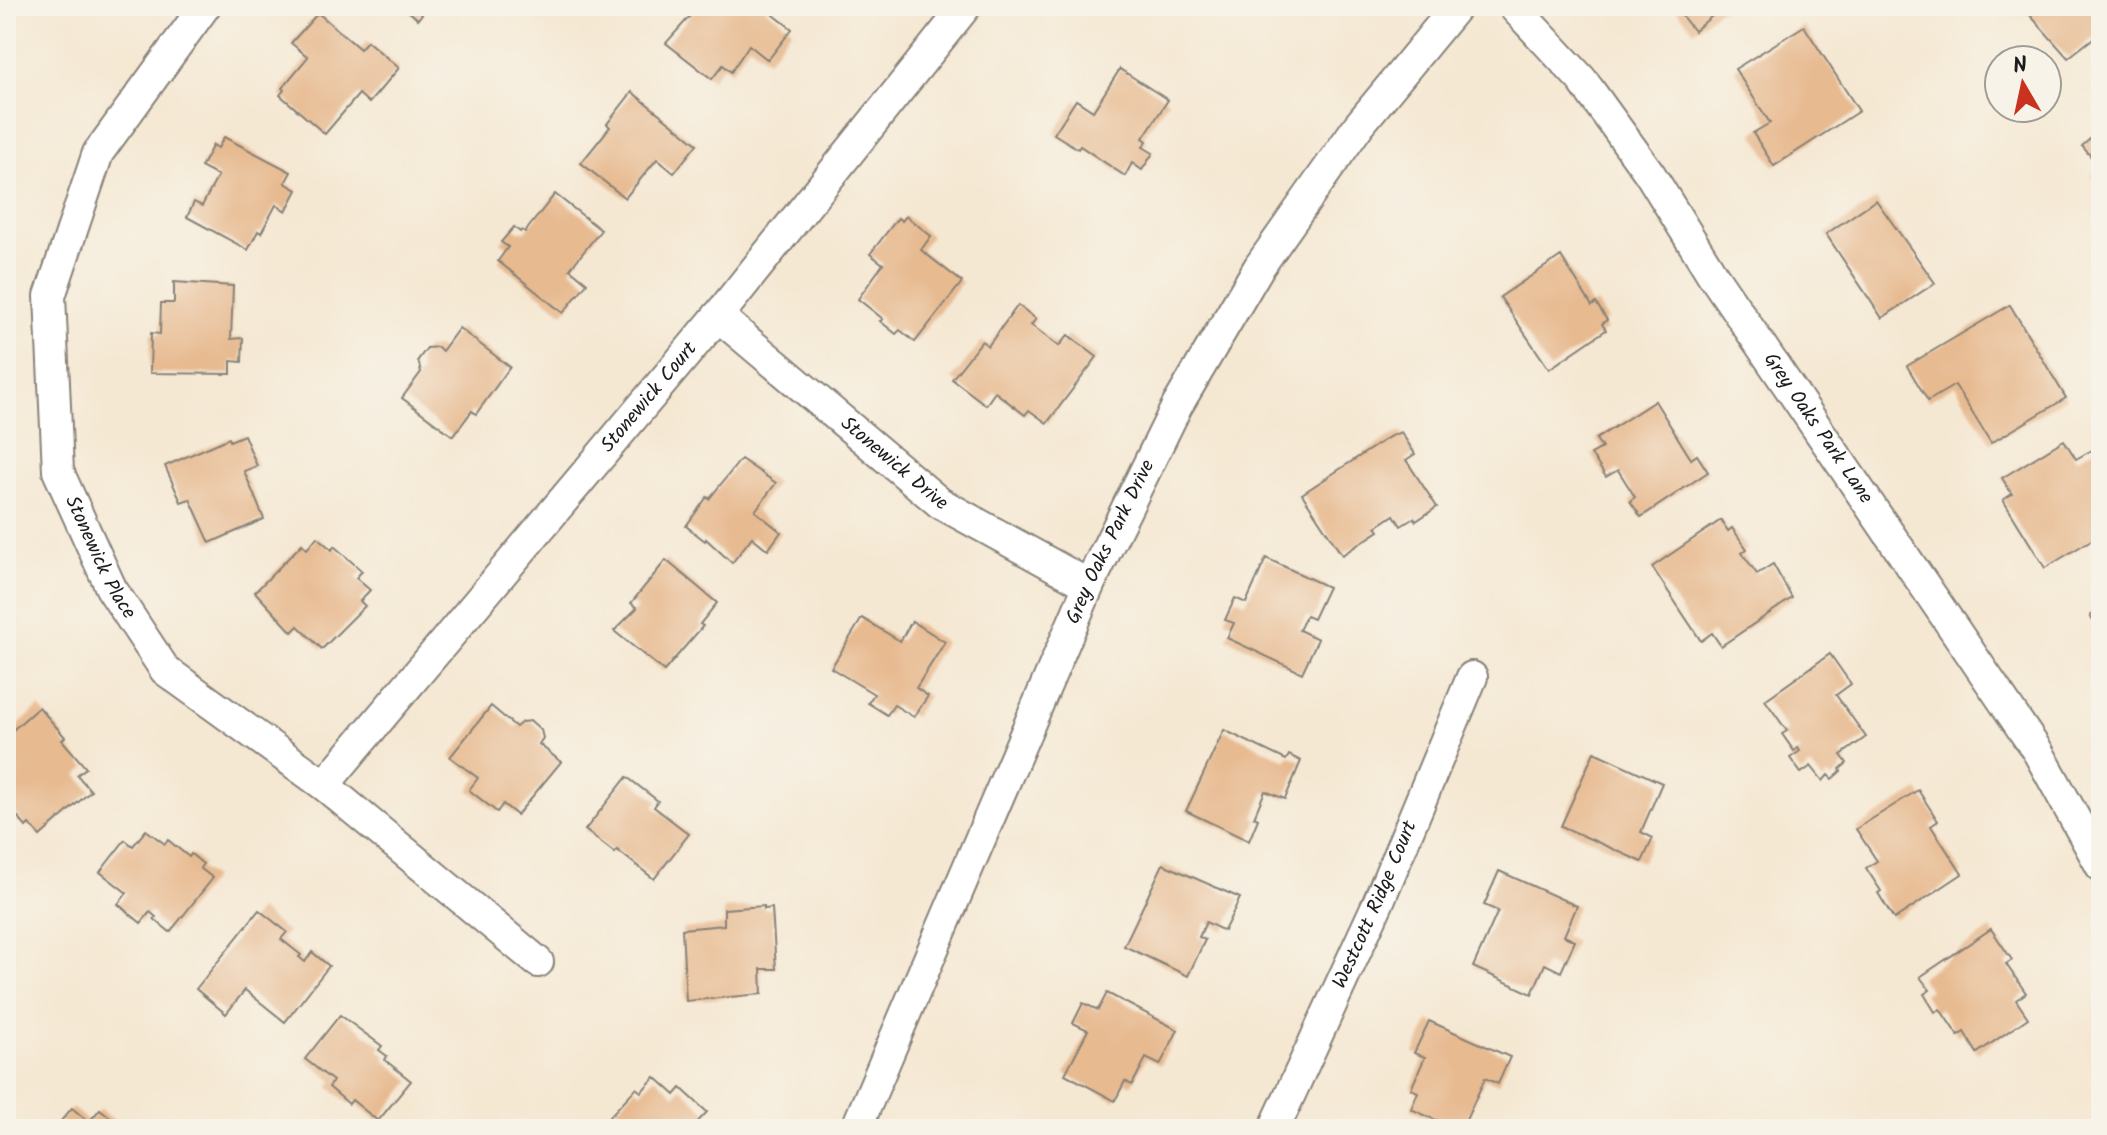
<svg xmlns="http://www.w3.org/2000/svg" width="2107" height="1135" font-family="Kalam,sans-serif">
<rect width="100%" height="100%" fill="#f7f3e8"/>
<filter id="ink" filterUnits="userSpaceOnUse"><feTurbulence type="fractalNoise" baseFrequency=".0125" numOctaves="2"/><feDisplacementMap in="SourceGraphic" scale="16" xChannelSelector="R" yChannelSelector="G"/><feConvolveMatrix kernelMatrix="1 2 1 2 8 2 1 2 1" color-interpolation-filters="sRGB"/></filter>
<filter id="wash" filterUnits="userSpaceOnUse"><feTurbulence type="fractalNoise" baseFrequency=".006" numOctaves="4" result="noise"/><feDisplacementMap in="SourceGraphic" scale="32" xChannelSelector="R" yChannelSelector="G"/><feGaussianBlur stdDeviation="1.8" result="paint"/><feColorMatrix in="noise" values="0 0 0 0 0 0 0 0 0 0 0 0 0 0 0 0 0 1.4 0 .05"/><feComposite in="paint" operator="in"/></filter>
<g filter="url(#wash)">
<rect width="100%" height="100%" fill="#f5e8d3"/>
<g id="blocks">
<g fill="#e7ba90">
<polygon points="402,6 428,6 418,19"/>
<polygon points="699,6 762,6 792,29 768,60 749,45 731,72 723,65 712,79 666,43"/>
<polygon points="1674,6 1724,6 1694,31"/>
<polygon points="2022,6 2101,6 2101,32 2068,58"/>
<polygon points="318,13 360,49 367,41 399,68 369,103 359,94 325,134 280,95 284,90 282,88 308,57 291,43"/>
<polygon points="1804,26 1859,111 1774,166 1753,133 1770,123 1735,69"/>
<polygon points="1120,69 1168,100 1143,138 1147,141 1143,147 1153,153 1142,170 1132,163 1125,176 1080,146 1078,149 1054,134 1076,100 1093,111"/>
<polygon points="632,92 697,144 674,173 657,159 625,198 581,163 610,127 607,124"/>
<polygon points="2101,129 2101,187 2091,176 2101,168 2082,146"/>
<polygon points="224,137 291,172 285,183 297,190 286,211 276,205 261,233 258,231 248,250 187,217 194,202 202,206 218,176 201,167 213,145 218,148"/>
<polygon points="555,194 601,230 570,269 587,283 563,313 498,261 508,247 501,242 514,227 520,232 522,230 525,232"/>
<polygon points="1876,200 1935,283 1882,318 1826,234"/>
<polygon points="906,216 931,236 921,250 962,282 915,342 900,330 896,334 880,321 883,319 858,299 883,264 870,254 898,218 902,221"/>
<polygon points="1561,256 1592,306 1596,303 1607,320 1602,324 1606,330 1549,369 1500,297"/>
<polygon points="174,282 233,286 231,339 243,338 242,362 231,361 231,374 150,373 151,333 160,334 161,303 174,303"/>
<polygon points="1018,305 1036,319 1031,325 1059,346 1068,335 1097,357 1047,423 1029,410 1025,415 995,392 986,405 952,379 982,341 988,346"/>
<polygon points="2010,305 2066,398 1991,443 1955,385 1928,401 1907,366"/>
<polygon points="459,328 510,367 476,414 472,411 453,436 402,398 421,372 418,360 427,348 438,347 442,351"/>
<polygon points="1655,401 1691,459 1697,455 1708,472 1641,517 1630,501 1635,497 1618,470 1606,477 1591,454 1602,448 1596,439"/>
<polygon points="1401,432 1415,454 1406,460 1437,507 1416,521 1414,518 1401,526 1394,515 1376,527 1379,531 1342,555 1302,494 1389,437"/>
<polygon points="244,435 257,466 244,471 264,519 210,543 190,499 181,502 165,466 229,438 230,441"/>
<polygon points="2064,440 2076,459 2094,449 2101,461 2101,482 2096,485 2101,493 2101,534 2045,568 2003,500 2012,494 2002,478"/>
<polygon points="741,459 776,483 755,511 781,532 768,550 752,537 732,563 706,539 705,541 686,526 707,497 709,499"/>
<polygon points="1721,520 1728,531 1732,528 1747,549 1742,553 1757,574 1773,564 1792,598 1721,646 1712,633 1701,641 1652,567"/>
<polygon points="317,537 332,550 334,546 362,571 356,578 370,590 360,601 365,606 322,649 298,626 292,632 255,592 302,544 307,549"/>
<polygon points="1266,558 1328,587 1313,619 1306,616 1299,630 1318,639 1302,673 1227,638 1234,623 1225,620 1235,598 1246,603"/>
<polygon points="666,560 717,603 700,624 703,626 664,671 614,631 637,608 631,603"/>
<polygon points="2101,609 2101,633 2090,616"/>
<polygon points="862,618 900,641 912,621 945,642 916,688 928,696 914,717 894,705 887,715 868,703 874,694 831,668"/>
<polygon points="1830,654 1851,684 1836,695 1866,737 1841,755 1847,763 1840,769 1841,771 1832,779 1828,775 1823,781 1811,766 1801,773 1790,758 1800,751 1798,748 1794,751 1782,734 1787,731 1765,700"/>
<polygon points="491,706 516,727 522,722 531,721 541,730 543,738 539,744 561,762 517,815 503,804 497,812 469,790 478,778 450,757"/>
<polygon points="39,707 65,737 62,740 86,768 77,775 91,791 40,836 29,824 26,827 8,805 13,802 6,794 6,736"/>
<polygon points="1224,730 1286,760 1289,755 1301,761 1285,799 1265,791 1254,817 1258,819 1249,841 1186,811"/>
<polygon points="1594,752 1662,783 1641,832 1653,838 1642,862 1561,826"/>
<polygon points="627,777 658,801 654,807 689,834 654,879 617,850 615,853 585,830"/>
<polygon points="1918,790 1938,821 1931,826 1962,874 1894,919 1878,893 1881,891 1866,868 1877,861 1856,829"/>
<polygon points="146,830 165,844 168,840 189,857 191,854 203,864 200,868 213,878 170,932 154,919 156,917 150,912 141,923 118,904 127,893 100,872 125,840 133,846"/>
<polygon points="1163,864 1240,898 1224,931 1206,922 1199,937 1205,940 1188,976 1124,946"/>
<polygon points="1499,871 1577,906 1564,936 1575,941 1561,972 1545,964 1532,994 1473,967 1498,911 1484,905"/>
<polygon points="764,906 764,909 772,908 776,969 761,969 762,994 686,1001 682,929 724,925 724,909"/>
<polygon points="259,910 287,932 281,939 301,955 299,957 305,962 312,952 329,966 285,1022 245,990 226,1014 196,989"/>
<polygon points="1991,929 2012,960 2006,964 2026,993 2016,1000 2028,1018 1977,1053 1964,1032 1958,1036 1940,1009 1935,1012 1924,994 1930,990 1920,977"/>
<polygon points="1107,993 1178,1030 1160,1065 1146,1058 1132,1085 1125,1081 1115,1101 1065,1074 1088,1030 1073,1023 1083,1003 1098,1010"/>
<polygon points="340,1015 382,1046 379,1050 387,1056 385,1060 411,1081 378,1121 352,1100 349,1104 329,1087 333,1081 305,1059"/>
<polygon points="1429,1021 1510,1057 1498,1084 1485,1078 1462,1129 1456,1129 1411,1109 1418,1092 1411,1089 1425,1057 1414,1053"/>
<polygon points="655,1077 675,1095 681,1088 707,1112 691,1129 598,1129 636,1088 641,1092"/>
<polygon points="72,1108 89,1122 100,1109 125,1129 54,1129"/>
</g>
</g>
</g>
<g filter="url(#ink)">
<use href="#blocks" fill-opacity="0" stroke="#888278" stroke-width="2"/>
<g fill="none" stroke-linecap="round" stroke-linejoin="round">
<defs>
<g id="minor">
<path id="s1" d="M205 6 98 153 50 296 58 471 111 588 165 670 324 785 538 962"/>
<path id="s2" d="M1513 6 1582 80 1650 174 1712 274 2038 752 2101 866"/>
<path id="s3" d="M718 316 940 503 1089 585"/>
<path id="s4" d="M324 785 718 316 966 6"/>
<path id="s5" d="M856 1129 1089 585 1177 406 1259 267 1359 125 1457 6"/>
<path id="s6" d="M1274 1129 1378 903 1472 677"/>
</g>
</defs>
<use href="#minor" stroke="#888278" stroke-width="34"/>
<use href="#minor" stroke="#fff" stroke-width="30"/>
</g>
</g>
<g text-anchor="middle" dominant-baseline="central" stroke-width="8" stroke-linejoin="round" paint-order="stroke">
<g font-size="20" fill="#1c1c1c" stroke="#f7f3e8">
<text stroke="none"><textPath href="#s4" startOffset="506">Stonewick Court</textPath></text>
<text stroke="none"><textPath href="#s2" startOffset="522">Grey Oaks Park Lane</textPath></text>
<text stroke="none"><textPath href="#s3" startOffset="230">Stonewick Drive</textPath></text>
<text stroke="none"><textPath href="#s5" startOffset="640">Grey Oaks Park Drive</textPath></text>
<text stroke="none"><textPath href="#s1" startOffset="604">Stonewick Place</textPath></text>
<text stroke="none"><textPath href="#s6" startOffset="246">Westcott Ridge Court</textPath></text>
</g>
</g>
<rect width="2107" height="1135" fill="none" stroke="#f7f3e8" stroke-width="32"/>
<g transform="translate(2023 84) rotate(351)"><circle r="38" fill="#f7f3e8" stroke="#9f9d96" stroke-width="2"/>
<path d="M0-6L14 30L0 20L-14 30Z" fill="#c8321e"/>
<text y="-12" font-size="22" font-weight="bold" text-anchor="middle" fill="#1c1c1c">N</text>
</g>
</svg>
